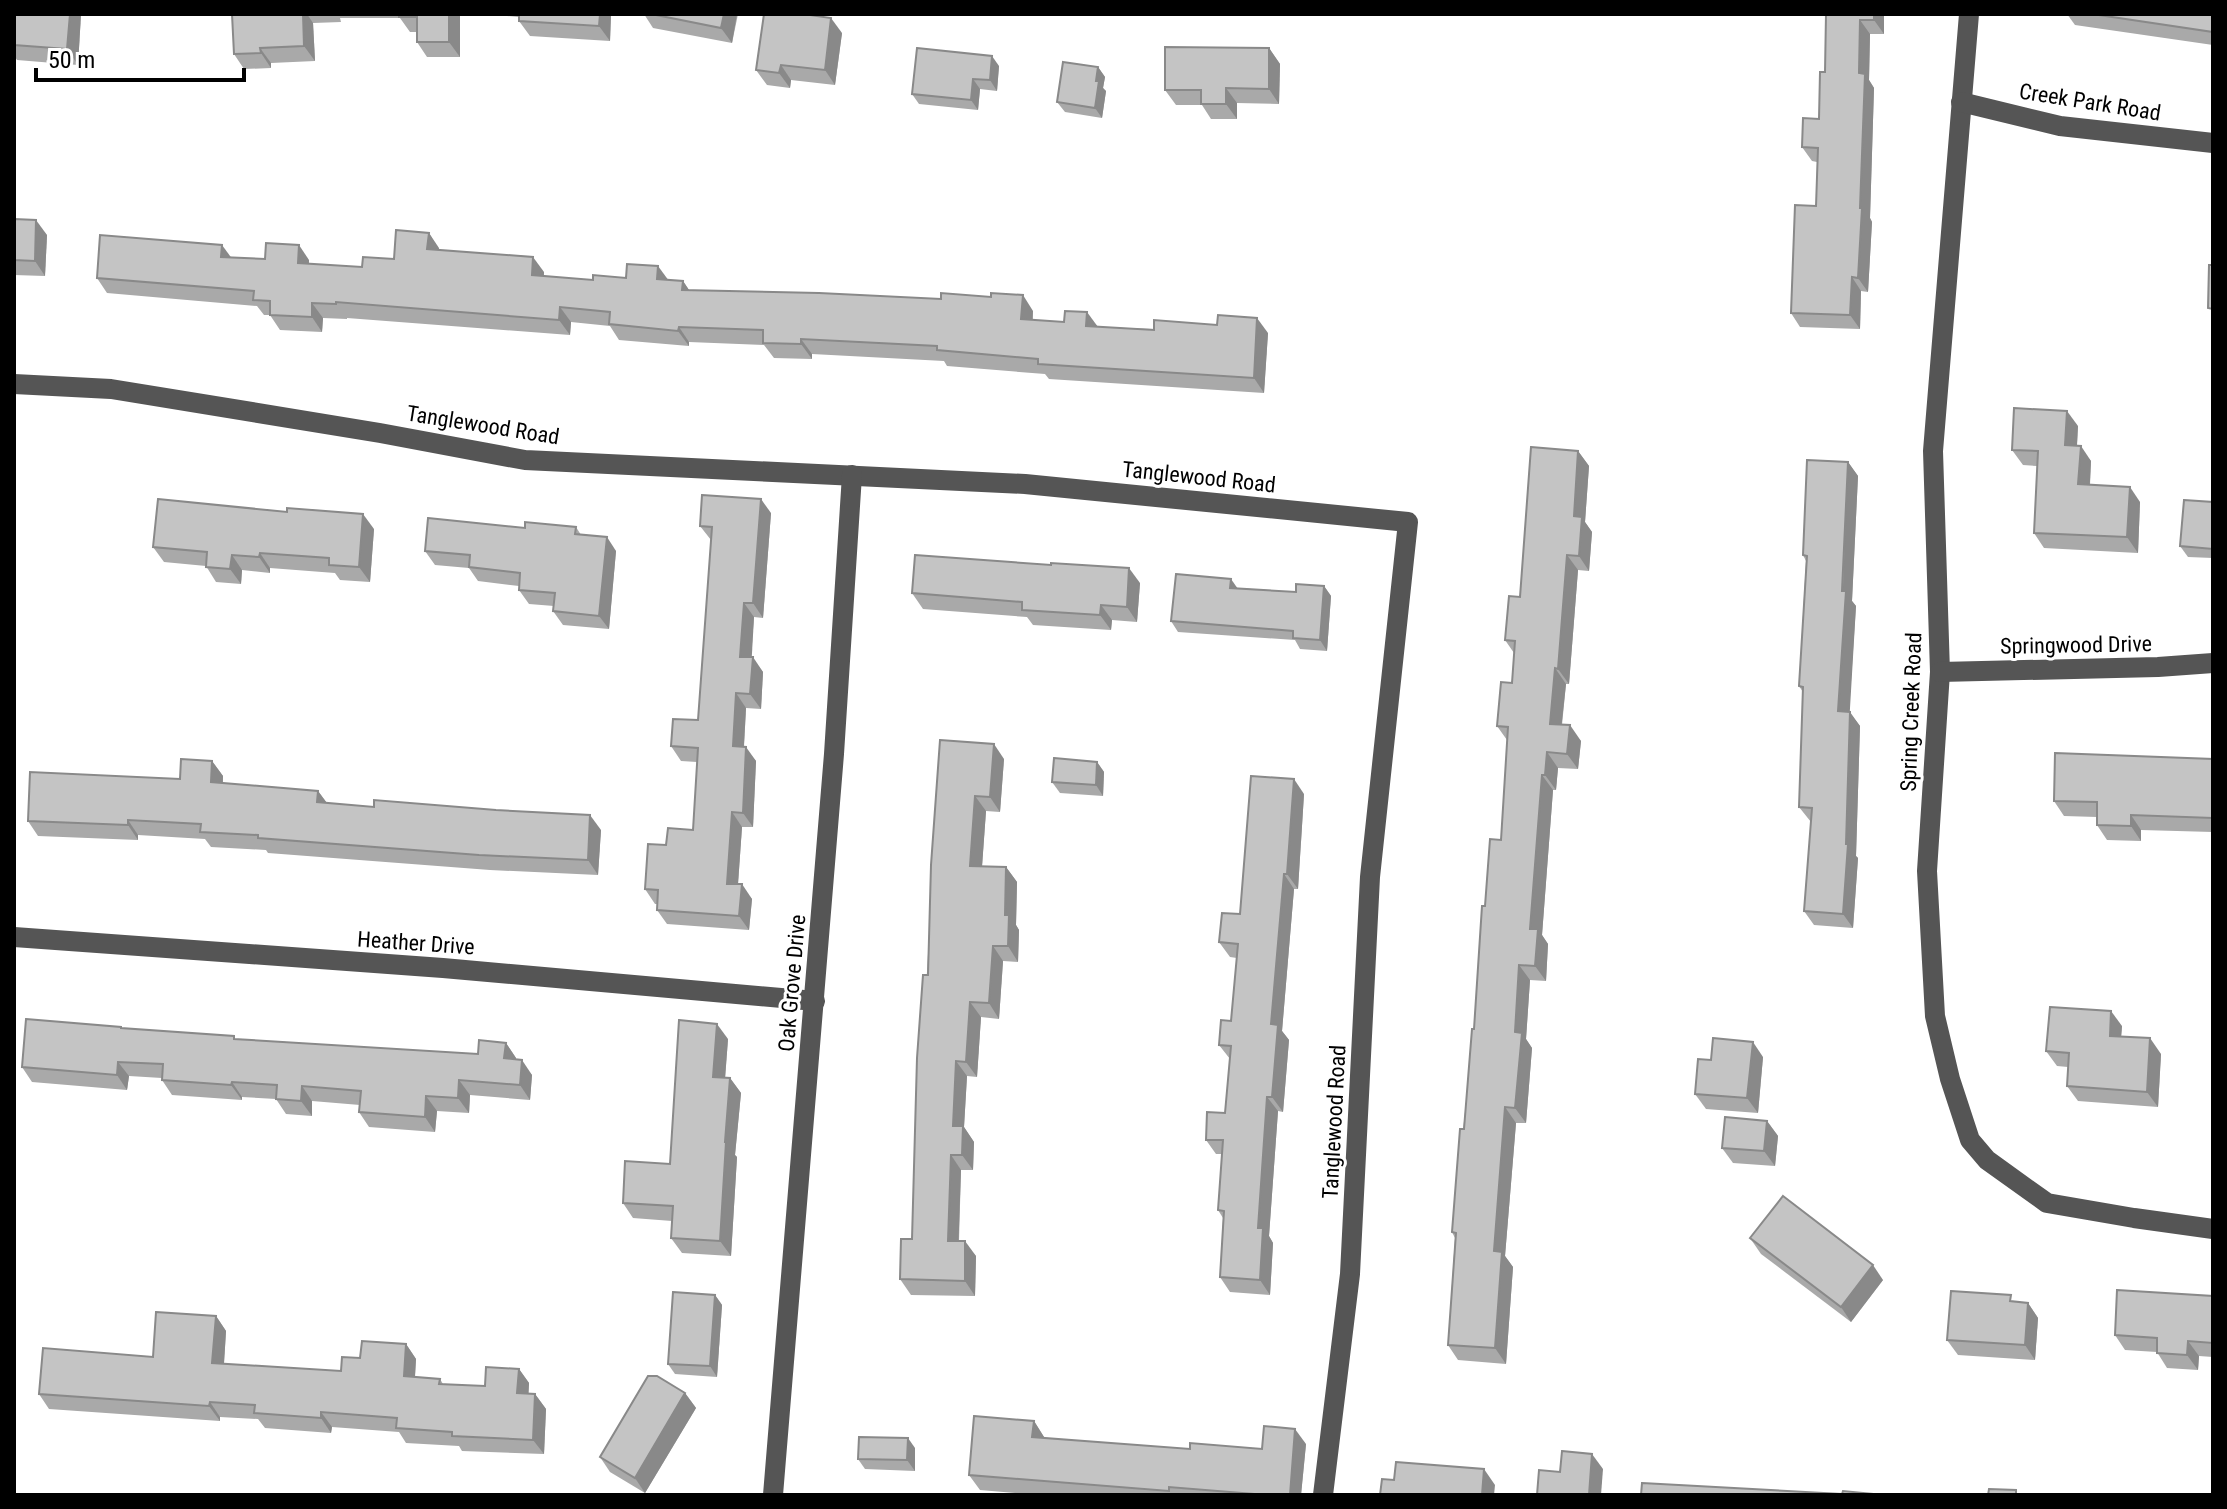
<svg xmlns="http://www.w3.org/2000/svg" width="2227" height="1509" font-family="'Roboto Condensed',sans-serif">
<rect width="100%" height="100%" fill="#fff"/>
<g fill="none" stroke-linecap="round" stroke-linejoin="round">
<g stroke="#555" stroke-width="20">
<polyline points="1969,14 1933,451 1940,672 1927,871 1935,1016 1950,1079 1970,1140 1987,1160 2047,1203 2134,1218 2213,1229"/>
<polyline points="1961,102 2060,126 2213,143"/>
<polyline points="14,384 111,389 380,433 525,460 1025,484 1408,522 1370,877 1350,1274 1323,1495"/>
<polyline points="1940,672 2158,667 2213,663"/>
<polyline points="14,937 443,968 815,1001"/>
<polyline points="773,1495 834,754 852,475"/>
</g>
</g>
<g fill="#a9a9a9">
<polygon points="14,14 81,14 78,65 17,60 14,55"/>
<polygon points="232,14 460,14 460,57 427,57 417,42 417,32 410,32 400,18 340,18 341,22 313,23 315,61 271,63 271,68 244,69 234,54"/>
<polygon points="506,14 611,14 610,41 530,36 519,21 519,17 507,16"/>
<polygon points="644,14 738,14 732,43 653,28"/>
<polygon points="1826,14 1884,14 1884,34 1870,34 1869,80 1874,88 1870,218 1872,222 1868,292 1861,291 1860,329 1800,327 1791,313 1816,206 1817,162 1812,161 1802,147 1819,119 1825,72"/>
<polygon points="2067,14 2213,14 2213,45 2075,25"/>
<polygon points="842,33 835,85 791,80 790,88 767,85 756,70"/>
<polygon points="1269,48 1280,64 1279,104 1237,103 1237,119 1211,119 1202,105 1176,105 1165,90"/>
<polygon points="999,66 997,91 980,89 978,110 919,104 912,94"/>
<polygon points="1098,67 1105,77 1103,88 1106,91 1102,118 1065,112 1057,102"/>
<polygon points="14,219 47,235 45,276 14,275"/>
<polygon points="429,233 439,250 544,272 544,276 593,280 626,278 668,280 683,281 689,290 1033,311 1033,320 1098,327 1268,333 1264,393 1049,379 1045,374 947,366 944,361 812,354 812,359 774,358 764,345 689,342 689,346 619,340 610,326 571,322 570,335 347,318 347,319 323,318 322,332 280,330 270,315 264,315 257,306 107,293 97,278 231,258 309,260 309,264 362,267 394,259"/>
<polygon points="2078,426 2077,446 2091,461 2090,485 2140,502 2138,553 2044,548 2034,533 2037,466 2023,465 2012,450"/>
<polygon points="1578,451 1589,466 1585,522 1592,532 1589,571 1578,570 1569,684 1566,684 1562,725 1581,741 1578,769 1558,768 1556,790 1553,790 1542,935 1548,944 1546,981 1530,980 1526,1039 1532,1048 1526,1123 1516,1123 1505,1256 1513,1267 1506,1364 1458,1360 1448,1345 1455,1238 1452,1232 1474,1029 1485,906 1501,840 1507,740 1497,726 1512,683 1514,653 1505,640 1520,597"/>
<polygon points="1848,462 1858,476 1852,601 1856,606 1849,712 1860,726 1856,856 1858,858 1853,928 1814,925 1804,911 1811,822 1799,807 1803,692 1799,686 1806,561 1803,555"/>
<polygon points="2213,502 2213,558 2188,557 2180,546"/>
<polygon points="771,513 763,618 754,617 751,657 763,672 761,709 746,708 744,747 756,761 753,827 742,827 738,884 752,899 749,930 667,924 657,910 658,904 655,904 645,889 666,845 693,830 697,762 681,761 671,746 698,720 711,540 700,526"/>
<polygon points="576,527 581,535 616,551 609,629 563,625 553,611 554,606 529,604 519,590 519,586 478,581 469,568 435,565 425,551 525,528"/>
<polygon points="374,529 370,582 340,580 335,573 270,568 270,573 242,570 241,584 216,582 206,566 164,562 153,547"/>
<polygon points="1140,583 1137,622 1112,620 1111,630 1033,625 1027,617 923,609 912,593"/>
<polygon points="1324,586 1331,596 1327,651 1300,649 1295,640 1178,632 1171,621 1237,588 1296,592"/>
<polygon points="940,740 1004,759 1000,812 986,811 982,866 1006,867 1017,882 1016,925 1019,930 1018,962 1003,961 999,1019 981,1017 977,1077 967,1076 964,1127 974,1142 973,1170 961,1170 959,1241 976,1256 975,1296 911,1295 900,1279 912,1239"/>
<polygon points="2213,759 2213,832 2141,830 2141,841 2107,840 2097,825 2097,817 2064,816 2054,801"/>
<polygon points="212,761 223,776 223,783 318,791 327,803 601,830 598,875 490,870 268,853 266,850 211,847 205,839 138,835 138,840 38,836 28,821 180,779"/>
<polygon points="1097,762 1104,772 1103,796 1060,793 1052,782"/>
<polygon points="1304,794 1298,889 1294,889 1282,1031 1289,1040 1283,1112 1278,1111 1269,1236 1273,1243 1270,1295 1230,1292 1220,1277 1223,1218 1218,1210 1222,1154 1216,1154 1206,1140 1225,1113 1230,1059 1219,1045 1231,1021 1237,958 1230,957 1219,942 1240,914"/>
<polygon points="2122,1026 2121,1037 2161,1054 2158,1107 2078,1101 2067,1086 2068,1067 2057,1066 2046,1051"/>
<polygon points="122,1028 236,1039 478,1054 506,1043 516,1058 516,1059 532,1075 530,1100 470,1095 469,1113 437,1111 435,1132 369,1127 359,1112 360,1105 312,1101 312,1116 286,1114 276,1099 242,1097 242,1100 172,1095 162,1080 162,1078 129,1076 127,1090 32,1082 22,1067"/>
<polygon points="728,1039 725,1078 730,1078 741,1093 735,1155 737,1157 731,1256 682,1253 671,1238 672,1221 633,1218 623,1203 670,1164"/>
<polygon points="1763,1057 1758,1113 1706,1109 1695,1094 1711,1060"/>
<polygon points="1767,1121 1778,1136 1775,1166 1733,1163 1722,1148"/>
<polygon points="1750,1238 1883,1280 1851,1322 1761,1254"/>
<polygon points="715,1295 722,1305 717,1377 675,1374 668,1364"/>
<polygon points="2213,1296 2213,1357 2199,1356 2198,1370 2167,1368 2157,1352 2125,1350 2115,1335"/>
<polygon points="2028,1303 2038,1318 2035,1360 1958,1355 1947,1340"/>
<polygon points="216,1316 226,1331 224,1364 341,1371 360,1358 406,1344 416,1359 415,1377 440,1379 443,1384 485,1386 519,1369 529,1383 528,1394 535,1394 546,1409 544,1454 462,1451 459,1446 406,1443 399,1432 332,1427 331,1433 265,1428 258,1419 220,1417 220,1421 49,1409 39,1394 153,1357"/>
<polygon points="685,1393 696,1408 645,1493 610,1472 600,1457"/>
<polygon points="1034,1421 1044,1437 1044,1438 1190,1449 1262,1449 1306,1444 1301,1495 1040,1495 980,1490 969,1475"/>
<polygon points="915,1448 915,1471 865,1469 858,1459"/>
</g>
<g fill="#898989">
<polygon points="70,14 81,14 78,65 67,49"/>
<polygon points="303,14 307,14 313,23 315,61 304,46"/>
<polygon points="449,14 460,14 460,57 449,42"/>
<polygon points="600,14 611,14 610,41 599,26"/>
<polygon points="724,14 737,14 732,43 721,28"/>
<polygon points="1874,14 1884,14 1884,34 1874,20"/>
<polygon points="831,18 842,33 835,85 825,70"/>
<polygon points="1860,20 1870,34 1869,80 1874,88 1870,218 1872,222 1868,292 1858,278 1860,208 1859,73"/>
<polygon points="260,48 271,63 271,68 261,53"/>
<polygon points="1269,48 1280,64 1279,104 1269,89"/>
<polygon points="992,56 999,66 997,91 990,80"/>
<polygon points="781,65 791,80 790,88 779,73"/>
<polygon points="1098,67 1105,77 1103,88 1106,91 1102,118 1095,108 1096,81"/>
<polygon points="973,79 980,89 978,110 971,100"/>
<polygon points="1226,88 1237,103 1237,119 1226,104"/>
<polygon points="36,220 47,235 45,276 35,261"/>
<polygon points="429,233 439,248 438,264 427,249"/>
<polygon points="222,245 233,260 221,257"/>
<polygon points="299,245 309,260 308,279 298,263"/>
<polygon points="533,257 544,272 543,290 532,275"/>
<polygon points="658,266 669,281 657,279"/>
<polygon points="1852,277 1861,291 1860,329 1850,315"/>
<polygon points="683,281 693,296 682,290"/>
<polygon points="1023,295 1033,311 1031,334 1021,319"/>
<polygon points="312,303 323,318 322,332 312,317"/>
<polygon points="560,307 571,322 570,335 559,320"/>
<polygon points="1087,312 1098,327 1086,326"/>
<polygon points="1257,318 1268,333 1264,393 1254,378"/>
<polygon points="679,327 689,342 689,346 678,331"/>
<polygon points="801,339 812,354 812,359 801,344"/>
<polygon points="2067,411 2078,426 2076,460 2065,445"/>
<polygon points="2081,446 2091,461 2089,499 2078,484"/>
<polygon points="1578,451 1589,466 1585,522 1592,532 1589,571 1579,556 1574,516"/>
<polygon points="1848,462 1858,476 1852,601 1856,606 1849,725 1838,711"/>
<polygon points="2130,487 2140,502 2138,553 2127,537"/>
<polygon points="761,499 771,513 763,618 753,603"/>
<polygon points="363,514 374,529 370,582 359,567"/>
<polygon points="607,537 616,551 609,629 599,616"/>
<polygon points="260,553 270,568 270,573 259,557"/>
<polygon points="232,555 242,570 241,584 230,569"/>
<polygon points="1567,555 1578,570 1569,684 1558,669"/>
<polygon points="1129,568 1140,583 1137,622 1127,607"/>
<polygon points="1231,579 1238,589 1230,588"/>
<polygon points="1324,586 1331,596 1327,651 1320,640"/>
<polygon points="744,603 754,617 751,671 740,657"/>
<polygon points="1101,605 1112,620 1111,630 1100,615"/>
<polygon points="753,657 763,672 761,709 750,694"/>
<polygon points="1555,668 1566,684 1560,739 1550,724"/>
<polygon points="736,693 746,708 743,761 733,746"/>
<polygon points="1850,712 1860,726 1856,856 1858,858 1853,928 1843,914"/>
<polygon points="1570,725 1581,741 1578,769 1567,754"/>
<polygon points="994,744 1004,759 1000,812 990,797"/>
<polygon points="746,747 756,761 753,827 743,813"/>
<polygon points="1547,752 1558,768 1556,790 1545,775"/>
<polygon points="212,761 223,776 222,797 211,782"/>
<polygon points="1097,762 1104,772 1103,796 1096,785"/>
<polygon points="1542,775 1553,790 1542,935 1548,944 1546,981 1535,966 1530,929"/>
<polygon points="1294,779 1304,794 1298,889 1287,874"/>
<polygon points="318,791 329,806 317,802"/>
<polygon points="975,796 986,811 981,881 970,866"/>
<polygon points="732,812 742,827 737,898 727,884"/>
<polygon points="590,815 601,830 598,875 588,860"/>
<polygon points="2131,815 2141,830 2141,841 2131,826"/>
<polygon points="128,820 138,835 138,840 128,825"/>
<polygon points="1006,867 1017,882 1016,925 1019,930 1018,962 1008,946 1005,915"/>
<polygon points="1284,874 1294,889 1282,1031 1289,1040 1283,1112 1272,1097 1271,1024"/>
<polygon points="742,884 752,899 749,930 739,916"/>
<polygon points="993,946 1003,961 999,1019 989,1003"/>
<polygon points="1519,965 1530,980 1526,1039 1532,1048 1526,1123 1515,1108 1515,1032"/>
<polygon points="970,1002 981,1017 977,1077 966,1062"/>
<polygon points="2111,1011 2122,1026 2120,1051 2110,1036"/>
<polygon points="717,1024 728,1039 724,1092 713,1077"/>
<polygon points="2150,1038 2161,1054 2158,1107 2147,1092"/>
<polygon points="1753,1042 1763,1057 1758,1113 1747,1098"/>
<polygon points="506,1043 516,1058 514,1073 504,1058"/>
<polygon points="522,1060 532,1075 530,1100 520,1085"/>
<polygon points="956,1061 967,1076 964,1127 974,1142 973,1170 962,1155 953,1126"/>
<polygon points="118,1062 129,1076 127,1090 117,1075"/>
<polygon points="730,1078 741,1093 735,1155 737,1157 731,1256 720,1241 725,1142"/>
<polygon points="459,1080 470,1095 469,1113 458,1098"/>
<polygon points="232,1082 242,1097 242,1100 231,1085"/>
<polygon points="302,1086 312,1101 312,1116 301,1101"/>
<polygon points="426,1096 437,1111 435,1132 425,1117"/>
<polygon points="1267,1097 1278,1111 1269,1236 1273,1243 1270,1295 1260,1280 1258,1228"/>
<polygon points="1505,1107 1516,1123 1505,1256 1513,1267 1506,1364 1495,1348 1494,1251"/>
<polygon points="1767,1121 1778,1136 1775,1166 1764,1151"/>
<polygon points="951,1155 961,1170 958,1256 948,1241"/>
<polygon points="965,1241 976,1256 975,1296 965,1281"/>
<polygon points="1873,1265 1883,1280 1851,1322 1841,1307"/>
<polygon points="715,1295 722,1305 717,1377 710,1366"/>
<polygon points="2028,1303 2038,1318 2035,1360 2025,1345"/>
<polygon points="216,1316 226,1331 223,1378 212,1363"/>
<polygon points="2188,1341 2199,1356 2198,1370 2187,1355"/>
<polygon points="406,1344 416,1359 414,1391 404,1376"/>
<polygon points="519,1369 529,1383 528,1408 517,1393"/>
<polygon points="685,1393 696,1408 645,1493 635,1478"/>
<polygon points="535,1394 546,1409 544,1454 533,1440"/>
<polygon points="210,1402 220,1417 220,1421 209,1406"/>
<polygon points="321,1412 332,1427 331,1433 321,1418"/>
<polygon points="1034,1421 1044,1437 1043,1453 1032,1437"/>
<polygon points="1295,1429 1306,1444 1301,1495 1290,1495"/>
<polygon points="908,1438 915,1448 915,1471 907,1460"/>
<polygon points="1592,1454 1603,1469 1601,1495 1589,1495"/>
<polygon points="1484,1469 1495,1485 1494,1495 1482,1495"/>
</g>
<g fill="#c4c4c4" stroke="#898989" stroke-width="2">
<polygon points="14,14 70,14 67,49 14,45"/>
<polygon points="232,14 303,14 304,46 260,48 261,53 234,54"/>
<polygon points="399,14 449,14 449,42 417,42 417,17 399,17"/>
<polygon points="519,14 600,14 599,26 519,21"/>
<polygon points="651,14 724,14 721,28"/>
<polygon points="764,14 803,14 831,18 825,70 781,65 779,73 756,70"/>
<polygon points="1826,14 1874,14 1874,20 1860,20 1859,73 1865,74 1860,208 1862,208 1858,278 1852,277 1850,315 1791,313 1795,205 1816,206 1818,148 1802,147 1803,118 1819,119 1820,72 1825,72"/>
<polygon points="2092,14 2213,14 2213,32"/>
<polygon points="1165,47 1269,48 1269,89 1226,88 1226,104 1201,104 1201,90 1165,90"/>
<polygon points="917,48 992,56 990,80 973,79 971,100 912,94"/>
<polygon points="1063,62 1098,67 1096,81 1099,81 1095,108 1057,102"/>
<polygon points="14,219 36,220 35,261 14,260"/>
<polygon points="396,230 429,233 427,249 533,257 532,275 593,280 593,275 626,278 627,264 658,266 657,279 683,281 682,290 819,293 941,299 941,293 991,297 991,293 1023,295 1021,319 1064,322 1065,311 1087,312 1086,326 1154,330 1154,320 1217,325 1218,315 1257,318 1254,378 1038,364 1038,359 937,350 937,346 801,339 801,344 763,343 763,330 679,327 678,331 609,324 610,312 560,307 559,320 336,302 336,304 312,303 312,317 270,315 270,301 253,300 254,291 97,278 100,235 222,245 221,257 265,259 266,243 299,245 298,263 362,267 363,257 394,259"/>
<polygon points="2209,265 2213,265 2213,309 2208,308"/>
<polygon points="2014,408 2067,411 2065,445 2081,446 2078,484 2130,487 2127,537 2034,533 2038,451 2012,450"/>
<polygon points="1531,447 1578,451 1574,516 1582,517 1579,556 1567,555 1558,669 1555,668 1550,724 1570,725 1567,754 1547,752 1545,775 1542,775 1530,929 1538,929 1535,966 1519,965 1515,1032 1522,1033 1515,1108 1505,1107 1494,1251 1502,1252 1495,1348 1448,1345 1456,1233 1452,1232 1460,1129 1464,1129 1472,1029 1474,1029 1482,906 1485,906 1490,839 1501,840 1508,727 1497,726 1501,682 1512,683 1515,641 1505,640 1509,596 1520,597"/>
<polygon points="1807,460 1848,462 1842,591 1846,591 1838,711 1850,712 1846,844 1848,844 1843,914 1804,911 1812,808 1799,807 1803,687 1799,686 1807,556 1803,555"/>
<polygon points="702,495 761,499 753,603 744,603 740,657 753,657 750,694 736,693 733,746 746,747 743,813 732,812 727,884 742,884 739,916 657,910 658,890 645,889 648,844 666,845 668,828 693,830 698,748 671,746 673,719 698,720 712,527 700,526"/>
<polygon points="158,499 287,512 287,508 363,514 359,567 329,565 329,558 260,553 259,557 232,555 230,569 206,567 207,552 153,547"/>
<polygon points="2184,500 2213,502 2213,549 2180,546"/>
<polygon points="428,518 525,528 525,522 576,527 575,534 607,537 599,616 553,611 555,593 519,590 520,573 469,567 470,555 425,551"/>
<polygon points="915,555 1051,565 1051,563 1129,568 1127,607 1101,605 1100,615 1022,610 1022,602 912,593"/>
<polygon points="1176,574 1231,579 1230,588 1296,592 1296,584 1324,586 1320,640 1293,638 1293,631 1171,621"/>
<polygon points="940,740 994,744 990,797 975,796 970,866 1006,867 1005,915 1009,915 1008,946 993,946 989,1003 970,1002 966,1062 956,1061 953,1126 963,1126 962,1155 951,1155 948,1241 965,1241 965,1281 900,1279 901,1239 912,1239 917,1058 923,975 928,975 931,865"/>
<polygon points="2055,753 2213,759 2213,818 2131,815 2131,826 2097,825 2097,802 2054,801"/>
<polygon points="1054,758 1097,762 1096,785 1052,782"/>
<polygon points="181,759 212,761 211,782 318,791 317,802 374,807 374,800 496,810 590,815 588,860 479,855 258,838 258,835 200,832 201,824 128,820 128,825 28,821 30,772 180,779"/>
<polygon points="1251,776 1294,779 1287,874 1284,874 1271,1024 1278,1025 1272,1097 1267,1097 1258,1228 1263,1228 1260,1280 1220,1277 1224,1211 1218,1210 1223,1140 1206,1140 1207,1112 1225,1113 1231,1046 1219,1045 1221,1020 1231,1021 1238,944 1219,942 1222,913 1240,914"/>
<polygon points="2050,1007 2111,1011 2110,1036 2150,1038 2147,1092 2067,1086 2069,1053 2046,1051"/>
<polygon points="26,1019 121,1027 121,1028 234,1036 234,1039 478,1054 479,1040 506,1043 504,1058 522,1060 520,1085 459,1080 458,1098 426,1096 425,1117 359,1112 361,1091 302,1086 301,1101 276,1099 277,1085 232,1082 231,1085 162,1080 163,1064 118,1062 117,1075 22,1067"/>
<polygon points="679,1020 717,1024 713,1077 730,1078 725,1142 726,1142 720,1241 671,1238 673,1206 623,1203 625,1161 670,1164"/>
<polygon points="1713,1038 1753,1042 1747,1098 1695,1094 1698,1059 1711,1060"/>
<polygon points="1725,1117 1767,1121 1764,1151 1722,1148"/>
<polygon points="1783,1196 1873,1265 1841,1307 1750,1238"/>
<polygon points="2117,1290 2213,1296 2213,1343 2188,1341 2187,1355 2157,1353 2157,1338 2115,1335"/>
<polygon points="1951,1291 2011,1295 2010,1301 2028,1303 2025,1345 1947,1340"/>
<polygon points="673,1292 715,1295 710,1366 668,1364"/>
<polygon points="156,1312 216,1316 212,1363 341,1371 342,1357 360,1358 362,1341 406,1344 404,1376 440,1379 439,1384 485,1386 486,1367 519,1369 517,1393 535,1394 533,1440 452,1436 452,1432 396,1428 397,1418 321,1412 321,1418 254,1413 255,1405 210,1402 209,1406 39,1394 43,1348 153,1357"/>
<polygon points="648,1376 657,1376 685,1393 635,1478 600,1457"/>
<polygon points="974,1416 1034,1421 1032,1437 1190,1449 1190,1443 1262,1449 1264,1426 1295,1429 1290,1495 1267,1495 1169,1487 1169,1491 969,1475"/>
<polygon points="859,1437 908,1438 907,1460 858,1459"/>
<polygon points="1562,1451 1592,1454 1589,1495 1537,1495 1539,1470 1560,1472"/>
<polygon points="1396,1462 1484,1469 1482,1495 1380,1495 1382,1479 1394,1480"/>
<polygon points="1642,1483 1842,1494 1843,1491 1884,1495 1641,1495"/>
<polygon points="1989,1489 2016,1490 2016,1495 1988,1495"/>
</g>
<g text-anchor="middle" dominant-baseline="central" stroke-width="6" stroke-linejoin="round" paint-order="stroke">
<g font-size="22" fill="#000" stroke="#fff">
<text transform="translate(2090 102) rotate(9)">Creek Park Road</text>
<text transform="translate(483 425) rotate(9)">Tanglewood Road</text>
<text transform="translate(1199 477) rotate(6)">Tanglewood Road</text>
<text transform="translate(2076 645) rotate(-1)">Springwood Drive</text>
<text transform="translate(1911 712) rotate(-88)">Spring Creek Road</text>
<text transform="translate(416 943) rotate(4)">Heather Drive</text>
<text transform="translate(792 983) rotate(-85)">Oak Grove Drive</text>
<text transform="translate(1334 1122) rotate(-87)">Tanglewood Road</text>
</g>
</g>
<rect width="2227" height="1509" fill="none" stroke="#000000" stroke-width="32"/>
<path d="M36 68v12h208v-12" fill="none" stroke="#000000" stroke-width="4"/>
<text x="48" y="68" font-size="24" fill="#000000" stroke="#ffffff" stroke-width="6" paint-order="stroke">50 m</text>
</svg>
